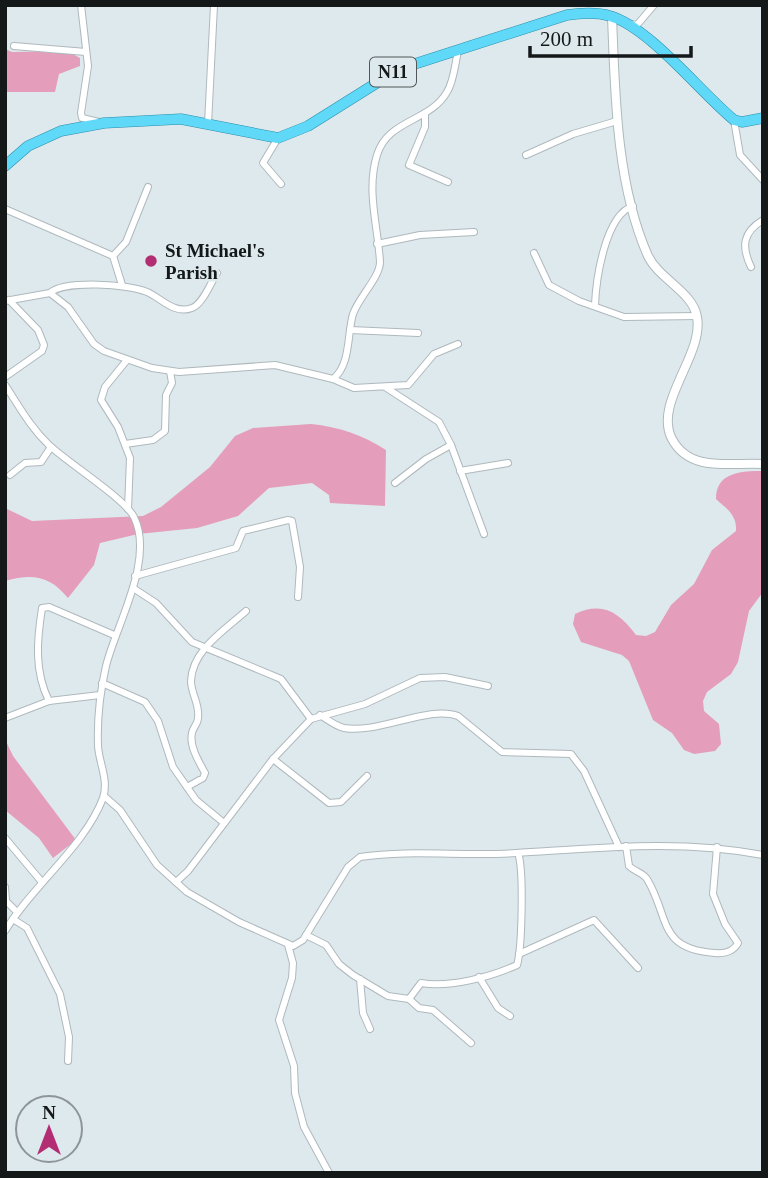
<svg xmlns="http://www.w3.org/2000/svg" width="768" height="1178" font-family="Georgia,serif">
<rect width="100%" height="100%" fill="#dee9ed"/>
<g fill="#e49dba">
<polygon points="5,49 12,52 67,51 80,58 80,66 59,74 55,92 5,92"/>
<path d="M311 424C339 427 363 435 386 450L385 506 330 503 329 495 312 483 269 488 238 516 197 528 138 534 100 543 94 565 68 598C50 576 33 573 5 581V508L32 521 143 516 161 507 210 467 235 436 253 428Z"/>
<path d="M763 471V592L749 611 738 662 731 674 707 692 703 701 704 711 719 724 721 744 715 751 694 754 684 750 672 733 653 720 629 661 622 655 581 642 573 624 575 614C602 601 619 612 636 635L646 636 655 632 671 605 694 584 712 550 736 531C737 515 727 509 716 499 716 472 741 471 763 471Z"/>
<polygon points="5,739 13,756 76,840 53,858 39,838 5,810"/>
</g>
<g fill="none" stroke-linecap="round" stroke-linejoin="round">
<defs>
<g id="minor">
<polyline points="81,5 88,66 81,113 82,118 99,122"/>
<polyline points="630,24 637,25 654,5"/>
<polyline points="14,46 86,52"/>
<polyline points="425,113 425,127 409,165 448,182"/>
<polyline points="734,120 740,155 763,180"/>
<polyline points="208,124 214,5"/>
<polyline points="278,138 263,163 281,184"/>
<polyline points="526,155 573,134 617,121"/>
<polyline points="5,209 113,256 126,242 148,187"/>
<polyline points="377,244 420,235 474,232"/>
<polyline points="534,253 549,285 579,301 624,317 697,316"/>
<polyline points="113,256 122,285"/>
<path d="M751 267C741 246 743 232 763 220"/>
<path d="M50 293C64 280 130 284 147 292 160 297 174 315 192 308 203 304 211 282 217 273"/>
<path d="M5 301 50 293 68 307 94 344 104 351 152 368 179 372 275 365 333 379C351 365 347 334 353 314 359 297 380 277 380 262 378 226 366 191 377 155 388 119 430 122 447 92 454 81 455 64 458 51"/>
<path d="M595 305C596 280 605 215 633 206"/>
<polyline points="350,330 418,333"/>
<polyline points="127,360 105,387 101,400 118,427 130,458 128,509"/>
<polyline points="5,377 42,351 44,345 38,330 9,300"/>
<polyline points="333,379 354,388 408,385 434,354 458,344"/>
<path d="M5 385C19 406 30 427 49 445 68 463 124 498 134 517 155 560 116 625 106 666 100 692 97 719 98 746 99 763 109 780 103 798 85 846 32 886 5 931"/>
<polyline points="385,387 439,422 451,445 484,534"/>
<polyline points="125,444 153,440 165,431 166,395 172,383 170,371"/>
<polyline points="460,471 508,463"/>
<polyline points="10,475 25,463 41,462 51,447"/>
<polyline points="395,483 426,459 451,445"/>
<polyline points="135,576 236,548 243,531 288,520 292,521 300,567 298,597"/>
<polyline points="133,588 156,603 192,642 281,679 311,719"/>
<polyline points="102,683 145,702 158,721 173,767 196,800 224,823"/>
<path d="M49 701C34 671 37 640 42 608L49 607 114 635"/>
<path d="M320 715C327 719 335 726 344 728 380 734 428 705 458 716L502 752 571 754 584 771 619 847"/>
<polyline points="5,718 49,701 100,695"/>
<polyline points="273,759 329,803 341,802 367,776"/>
<path d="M187 787 203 778 205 773C199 762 189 746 192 733 193 727 198 724 198 718 200 704 191 694 191 681 192 650 225 630 246 611"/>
<path d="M104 796 120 810 157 865 187 892 239 922 293 946 303 940 348 867 360 857C412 849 465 857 516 853 599 848 680 839 763 855"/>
<polyline points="5,838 41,881"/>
<path d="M626 846 629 866C635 872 642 872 647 879 670 917 657 949 715 953 725 954 734 951 738 943L725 924 713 894 717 847"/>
<polyline points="176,882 188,871 273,759 311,719 365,704 420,678 445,677 488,686"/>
<polyline points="5,887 6,901 17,912"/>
<polyline points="13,919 27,928 60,994 69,1037 68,1061"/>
<polyline points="306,935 326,945 339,964 353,975 388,996 409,999 419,1008 433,1010 471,1043"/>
<polyline points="288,945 293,963 292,978 279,1020 294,1066 295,1093 304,1127 329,1173"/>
<polyline points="519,954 594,920 638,968"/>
<polyline points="479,977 498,1008 510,1016"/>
<polyline points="360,979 363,1013 370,1029"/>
<path d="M409 999 421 983C450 988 490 977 517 965 522 949 524 869 518 853"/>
</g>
<path id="tertiary" d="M612 16C615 93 616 184 648 256 659 279 693 292 697 317 704 355 653 403 672 439 690 473 730 462 763 464"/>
<path id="trunk" d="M5 166 28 146 61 131 104 123 181 119 278 138 308 126 399 69 567 15C581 13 596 12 610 16 649 27 700 92 734 120L742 122 763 118"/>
</defs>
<use href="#minor" stroke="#afb9bd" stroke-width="8"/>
<use href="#tertiary" stroke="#afb9bd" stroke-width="10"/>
<use href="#trunk" stroke="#2b8ea9" stroke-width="11"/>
<use href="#minor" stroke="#fff" stroke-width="6"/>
<use href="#tertiary" stroke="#fff" stroke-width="8"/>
<use href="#trunk" stroke="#60d8f8" stroke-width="10"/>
</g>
<circle fill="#b32d73" stroke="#dee9ed" stroke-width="2.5" cx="151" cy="261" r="7"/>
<g text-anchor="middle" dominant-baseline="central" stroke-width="5" stroke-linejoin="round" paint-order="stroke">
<rect fill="#dee9ed" stroke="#515759" stroke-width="2" x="370" y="57.5" width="46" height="29" rx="5"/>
<g font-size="18" font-weight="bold" fill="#141819">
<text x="393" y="72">N11</text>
</g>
<g font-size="19" font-weight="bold" fill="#141819" stroke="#dee9ed" text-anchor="start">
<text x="165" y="250">St Michael's<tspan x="165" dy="22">Parish</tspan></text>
</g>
</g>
<rect width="768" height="1178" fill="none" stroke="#141819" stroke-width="14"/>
<g transform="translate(49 1129)"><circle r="33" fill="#dee9ed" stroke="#8d9598" stroke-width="2"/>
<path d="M0-5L12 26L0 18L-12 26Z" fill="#b32d73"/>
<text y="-10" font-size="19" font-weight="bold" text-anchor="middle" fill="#141819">N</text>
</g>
<path d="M530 46v10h161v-10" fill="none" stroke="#141819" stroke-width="3.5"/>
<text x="540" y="46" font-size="21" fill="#141819" stroke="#dee9ed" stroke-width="5" paint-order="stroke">200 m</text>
</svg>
